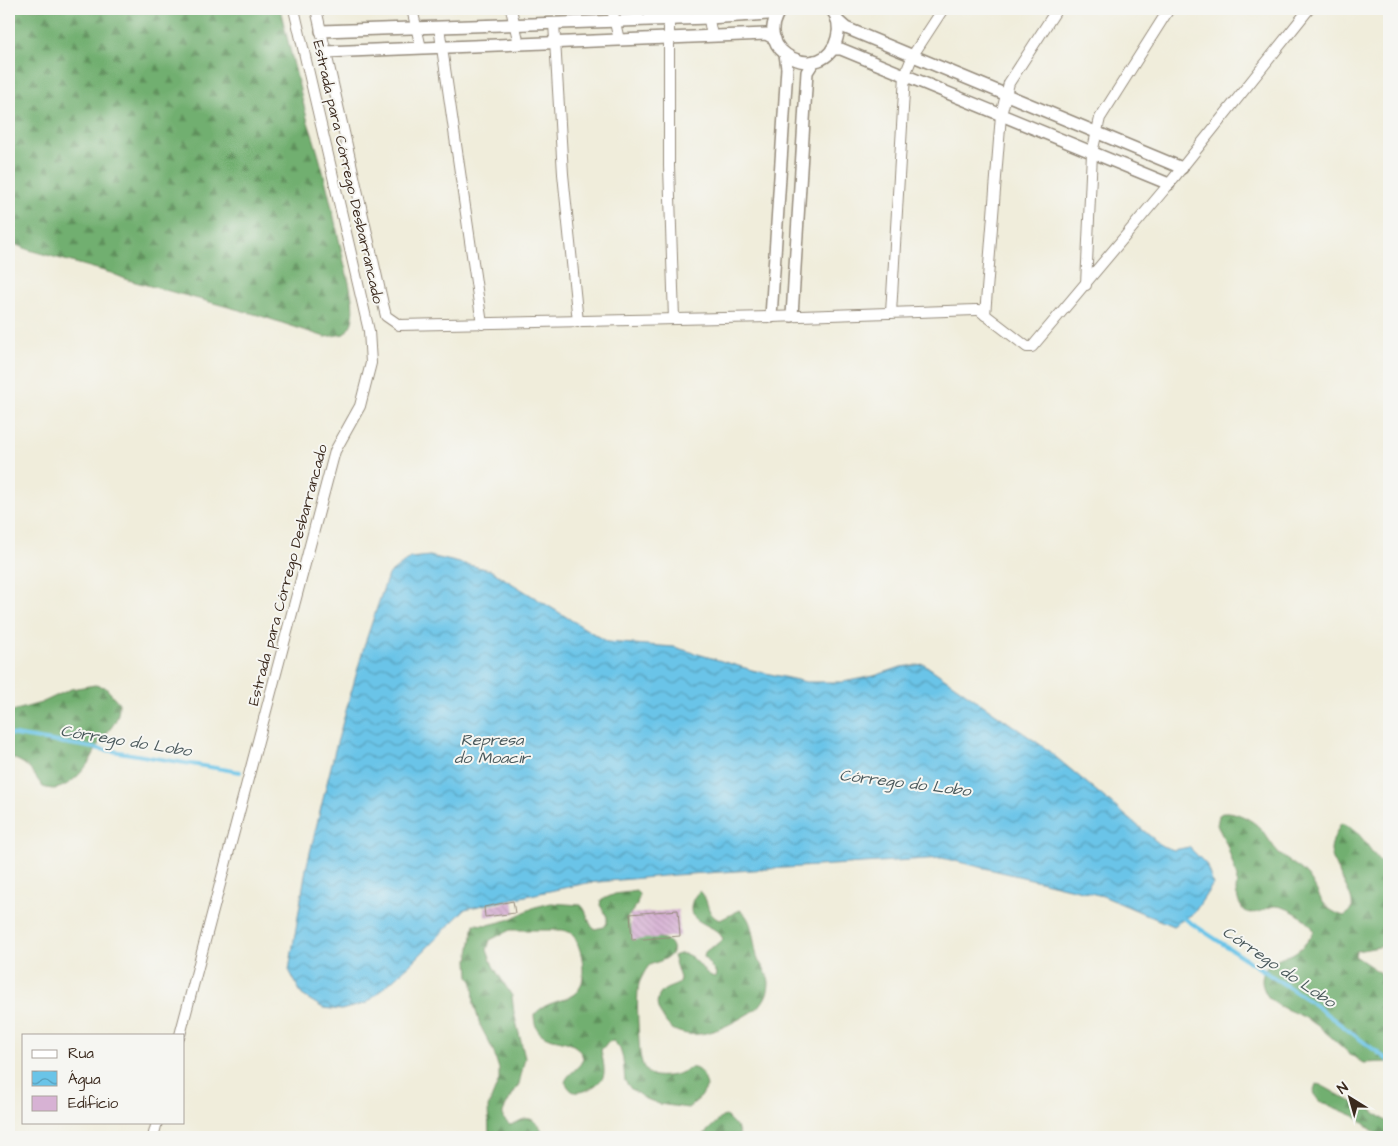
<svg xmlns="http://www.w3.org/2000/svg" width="1398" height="1146" font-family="'Architects Daughter',sans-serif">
<defs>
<pattern id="forest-firs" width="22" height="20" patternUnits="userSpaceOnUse" patternTransform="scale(1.25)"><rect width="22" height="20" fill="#71af70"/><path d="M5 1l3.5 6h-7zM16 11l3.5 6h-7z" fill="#5e8f5b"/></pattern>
<pattern id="water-waves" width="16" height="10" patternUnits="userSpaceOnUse" patternTransform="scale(1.25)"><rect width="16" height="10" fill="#6ac4e8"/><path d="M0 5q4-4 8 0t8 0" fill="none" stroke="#589fbb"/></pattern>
<pattern id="building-back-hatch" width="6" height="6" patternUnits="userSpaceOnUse" patternTransform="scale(1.25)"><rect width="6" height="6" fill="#d7b2d4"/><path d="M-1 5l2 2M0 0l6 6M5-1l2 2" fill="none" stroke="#b999b6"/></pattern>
</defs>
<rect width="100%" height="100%" fill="#f6f6f2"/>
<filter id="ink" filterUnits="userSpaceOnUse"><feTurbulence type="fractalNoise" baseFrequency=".02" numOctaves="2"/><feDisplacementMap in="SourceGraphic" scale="10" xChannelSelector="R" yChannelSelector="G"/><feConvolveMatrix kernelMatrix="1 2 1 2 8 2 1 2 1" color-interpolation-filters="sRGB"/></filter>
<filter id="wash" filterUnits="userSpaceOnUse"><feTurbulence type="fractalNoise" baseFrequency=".0096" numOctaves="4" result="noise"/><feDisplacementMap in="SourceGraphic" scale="20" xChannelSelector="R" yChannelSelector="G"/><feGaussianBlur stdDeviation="1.12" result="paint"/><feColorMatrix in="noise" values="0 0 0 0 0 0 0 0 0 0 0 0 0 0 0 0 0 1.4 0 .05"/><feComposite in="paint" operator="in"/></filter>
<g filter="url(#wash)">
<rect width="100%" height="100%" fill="#f0eddb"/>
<g fill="url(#forest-firs)" stroke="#566c47">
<path d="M9 9H280L308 122C323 164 332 209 342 253 346 273 354 296 353 317 352 325 349 328 344 334L325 337 258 315 128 280 111 273 29 250 9 242Z"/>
<path d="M95 685 105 687 119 703C119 722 112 726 101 740 97 745 95 752 92 757 85 770 70 787 54 789 51 789 46 788 43 787 31 771 29 763 9 757V712L41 703 71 689Z"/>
<path d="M1224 812C1236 811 1253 820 1261 829 1268 837 1272 846 1280 854 1288 862 1299 866 1307 875 1322 894 1318 908 1344 916 1347 914 1351 912 1352 908 1355 894 1331 867 1331 849 1332 840 1337 831 1341 823 1365 830 1369 857 1389 868V944L1379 947 1356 951 1355 956 1379 972 1382 980 1389 1003V1062L1363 1063C1343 1051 1329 1032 1309 1020 1297 1012 1279 1009 1269 998 1263 991 1259 978 1265 970 1272 960 1278 960 1287 956 1298 953 1309 941 1314 931 1310 920 1286 905 1274 906 1263 908 1257 917 1244 911L1239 903 1236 892 1237 877 1227 845 1217 825 1219 815Z"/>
<path d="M636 891 639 894 637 905 627 918C630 945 666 929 672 947 675 959 657 961 650 965 646 968 642 977 640 981 635 991 639 1041 640 1054 641 1060 643 1068 648 1073 654 1079 675 1076 683 1072 686 1071 687 1069 690 1068 700 1066 706 1079 707 1087L701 1097 688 1108 659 1104 644 1098 631 1089 625 1081 623 1059 620 1049 614 1041 608 1042 601 1050C602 1057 606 1070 603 1077 599 1085 581 1096 572 1091 569 1089 567 1085 565 1082 568 1072 582 1068 583 1057 581 1054 579 1049 576 1047 561 1035 535 1046 534 1015 551 994 585 1007 583 970 583 957 579 944 572 933L562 930H510L490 940 487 950 493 966 512 996 514 1013 525 1058 519 1084 508 1102 503 1112V1118L510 1125C515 1124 520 1120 525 1119 536 1117 543 1129 543 1137H489L488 1107 499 1080V1069L493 1050 480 1025 474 1004 473 983 469 976 468 960 474 924 488 925 508 920 535 907 551 903 581 905C588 911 587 922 594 929L604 927 607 923V917L600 905 601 900 615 894Z"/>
<path d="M700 891C710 900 705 915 720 920L740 910C755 920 752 943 758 959 761 966 769 974 769 983 769 990 766 998 761 1004 758 1009 751 1012 746 1015 726 1027 698 1042 674 1030 667 1026 664 1019 660 1013 656 1006 656 998 662 992 667 987 674 987 679 983L680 978 673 956C696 946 699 974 715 977L716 973 704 957 705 952C711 946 718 946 723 939 717 926 701 926 692 915 689 906 693 896 700 891Z"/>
<polygon points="1316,1084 1321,1085 1348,1100 1369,1108 1389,1123 1389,1137 1381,1137 1354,1116 1319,1101 1313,1093"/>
<polygon points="726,1116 737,1127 740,1137 701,1137 722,1117"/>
</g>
<polygon fill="url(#water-waves)" stroke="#527783" points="430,556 490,570 607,642 674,647 752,670 806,682 843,682 874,676 901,667 924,664 1045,748 1162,846 1174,850 1189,847 1206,864 1213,884 1194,913 1173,926 1103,896 942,858 674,875 587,883 465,909 414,961 367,1003 341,1010 323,1008 302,995 289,970 306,869 335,750 365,643 388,575 410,558"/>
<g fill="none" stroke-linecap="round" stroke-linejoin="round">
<g stroke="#6ac4e8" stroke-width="4">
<polyline points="9,734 240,772"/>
<polyline points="1182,917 1308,1000 1389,1061"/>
</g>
</g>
<g id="blocks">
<g fill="url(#building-back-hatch)">
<polygon points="513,901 515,913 485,917 484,907"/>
<polygon points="678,910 680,936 632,940 630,914"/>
</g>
</g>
</g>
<g filter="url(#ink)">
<use href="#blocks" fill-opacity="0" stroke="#968c7c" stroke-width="1"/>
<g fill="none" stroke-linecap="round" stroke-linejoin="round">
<defs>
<g id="minor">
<polyline points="316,9 383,304 386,316 399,325 771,317 976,310 979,310 1027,347 1032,347 1169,184 1309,9"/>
<polyline points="412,9 421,48"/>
<polyline points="511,9 519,44"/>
<polyline points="612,9 619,40"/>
<polyline points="707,9 712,36"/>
<polyline points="669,18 669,166 674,319"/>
<polyline points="554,23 563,174 578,322"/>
<polyline points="439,27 482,324"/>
<polyline points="1086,285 1092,153 1100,118 1169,9"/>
<polyline points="891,313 905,75 913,55 943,9"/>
<polyline points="985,315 1001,115 1009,83 1057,9"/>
<polyline points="180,1035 335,451 360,406 371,363 369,331 294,9"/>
<polyline points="153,1137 157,1122"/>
</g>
<g id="tertiary">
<path d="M781 9C748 52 825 87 837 38 840 27 838 17 831 9"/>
<polyline points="837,20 846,28 1182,168"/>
<polyline points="321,31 709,18 768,14 779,11"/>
<polyline points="832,49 841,49 1169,184"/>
<polyline points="325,52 766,34 775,39"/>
<polyline points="792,316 807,72 814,61"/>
<polyline points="771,317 787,68 785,54"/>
</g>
</defs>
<use href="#minor" stroke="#968c7c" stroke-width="12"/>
<use href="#tertiary" stroke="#968c7c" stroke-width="14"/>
<use href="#minor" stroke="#fff" stroke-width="10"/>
<use href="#tertiary" stroke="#fff" stroke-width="11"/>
</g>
</g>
<g text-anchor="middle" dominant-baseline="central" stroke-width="4" stroke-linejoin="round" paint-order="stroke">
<g font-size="15" fill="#3b2a1e" stroke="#f6f6f2">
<text transform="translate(348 172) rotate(77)">Estrada para Córrego Desbarrancado</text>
<text transform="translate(288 575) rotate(-75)">Estrada para Córrego Desbarrancado</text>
</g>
<g font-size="16" font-style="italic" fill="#49585b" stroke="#f6f6f2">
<text x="492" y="740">Represa<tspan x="492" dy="18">do Moacir</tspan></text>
<text transform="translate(126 741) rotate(9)">Córrego do Lobo</text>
<text transform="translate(905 783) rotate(7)">Córrego do Lobo</text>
<text transform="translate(1279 967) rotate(34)">Córrego do Lobo</text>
</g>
</g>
<rect width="1398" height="1146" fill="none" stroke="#f6f6f2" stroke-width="30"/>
<rect x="22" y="1034" width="162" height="90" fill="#f6f6f2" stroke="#aba49d"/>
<rect x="32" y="1050" width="25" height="8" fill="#ffffff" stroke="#aba49d"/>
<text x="68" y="1058" font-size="15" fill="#3b2a1e">Rua</text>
<rect x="32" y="1071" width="25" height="15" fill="url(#water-waves)" stroke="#aba49d"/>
<text x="68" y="1084" font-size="15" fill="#3b2a1e">Água</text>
<rect x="32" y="1096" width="25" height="15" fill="#d7b2d4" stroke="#aba49d"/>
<text x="68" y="1108" font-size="15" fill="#3b2a1e">Edifício</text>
<g transform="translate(1350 1098) rotate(323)" stroke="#f6f6f2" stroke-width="4" paint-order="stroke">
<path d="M0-4L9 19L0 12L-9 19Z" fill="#3b2a1e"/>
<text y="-8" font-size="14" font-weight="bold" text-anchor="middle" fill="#3b2a1e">N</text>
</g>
</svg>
